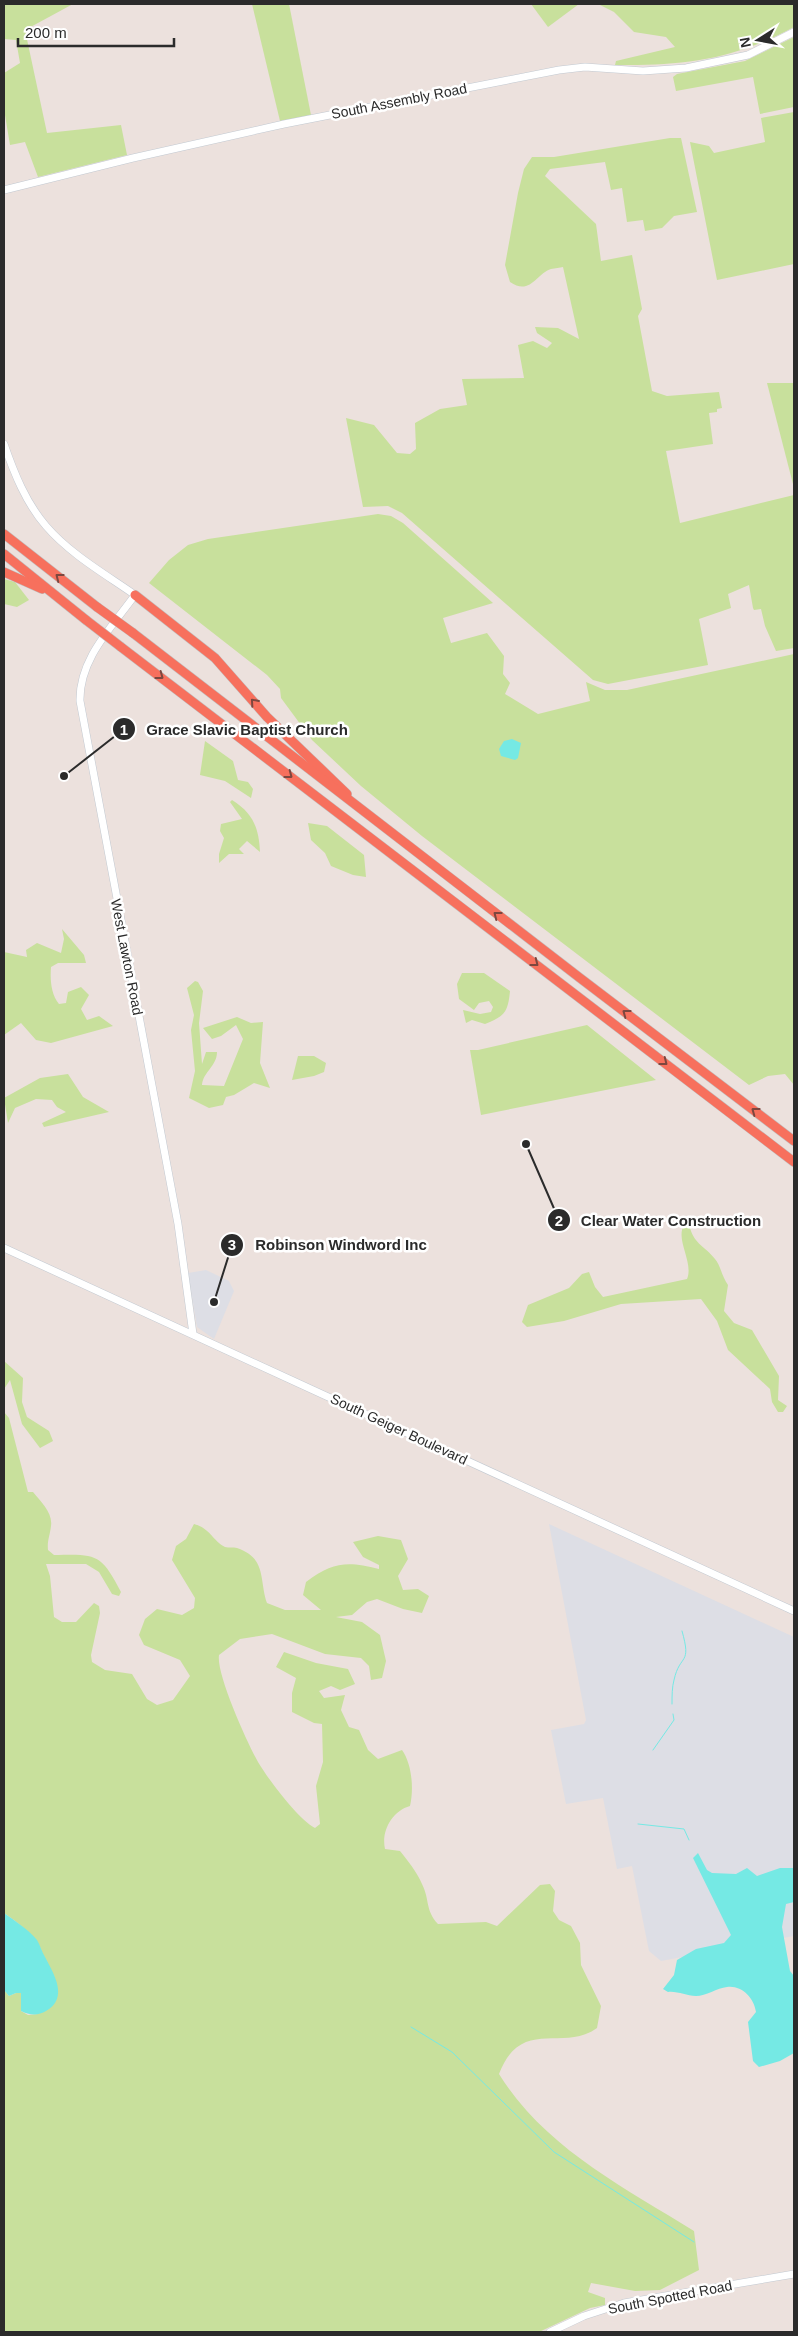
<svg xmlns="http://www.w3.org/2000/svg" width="798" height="2336" font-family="Helvetica,sans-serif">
<rect width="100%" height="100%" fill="#ece1dd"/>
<g fill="#dddee5">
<polygon points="206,1270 229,1281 234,1291 214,1339 197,1327 188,1273"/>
<polygon points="549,1524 794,1637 794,1936 661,1961 649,1951 632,1866 617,1869 603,1798 566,1804 551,1730 584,1724 586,1720"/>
</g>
<g fill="#c8e09c">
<polygon points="4,4 73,4 25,30 47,133 121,125 127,155 38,177 25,142 10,145 4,109 4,73 20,63 16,40 4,39"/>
<polygon points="252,4 289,4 311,115 280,121"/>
<polygon points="531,4 579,4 548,27"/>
<path d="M598 4H794V27C734 60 682 66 615 65L616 61 675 47 666 37 634 32 614 12Z"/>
<polygon points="794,37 794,107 760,114 753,77 676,91 673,77 677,74 745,61"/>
<polygon points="794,112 794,264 717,280 690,142 709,146 714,153 765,142 761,118"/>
<path d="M670 138H681L697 212 674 216 662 228 645 231 643 220 627 222 622 188 611 190 605 162 550 169 545 176 596 224 601 261 632 255 642 309 638 316 652 391 667 396 719 392 722 408 717 409V412L709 413 713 444 666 451 680 523 794 495V648L776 651 765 626 761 609 754 610 753 608 749 585 728 594 731 608 699 619 708 665 608 684 593 680 402 513 388 506 363 507 346 418 374 425 397 453 410 454 416 449 415 423 440 409 467 405 462 379 524 378 518 345 533 341 547 348 552 343 537 333 535 327 558 328 579 339 563 267C560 268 555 268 551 269 536 274 530 296 510 282L505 265 518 193 524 169 532 157H554Z"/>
<polygon points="767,383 794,383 794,488"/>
<polygon points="378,514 391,516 403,523 493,603 443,618 451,643 487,633 504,656 503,674 510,683 505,694 538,714 590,701 586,682 605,690 627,690 794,654 794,1085 785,1074 768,1076 749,1085 422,836 361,786 312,740 281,698 280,689 267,675 149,583 169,560 188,545 208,539"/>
<polygon points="4,579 15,582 29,600 17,607 4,604"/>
<polygon points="205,741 233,761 238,780 248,782 253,789 251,798 225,781 200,775"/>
<path d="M232 800C253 813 259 828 260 852L247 841 239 849 244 854H229L219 863V854L224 838 220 831 221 824 242 819 230 802Z"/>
<polygon points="308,823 327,826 364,855 366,877 353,875 331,866 325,853 311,840"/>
<path d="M62 929 84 955 86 963H58L51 967C50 980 51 994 59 1004L66 1003 68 992 81 987 89 995 81 1009 87 1020 99 1016 113 1026 51 1043 36 1040 21 1023 4 1035V952L27 957 26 950 37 943 61 953 64 939Z"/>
<path d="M462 973H484L510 991C508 1012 505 1016 485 1024L472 1020 466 1023 463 1010 480 1014 491 1012 493 1007 489 1001 479 1003 474 1010 459 999 457 984Z"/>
<path d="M195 981 198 982 203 991 199 1023 202 1064 206 1052H217C217 1066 203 1072 202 1085L224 1086 243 1039 236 1025 221 1036 212 1039 203 1028 237 1017 251 1023 263 1022 260 1063 270 1088 254 1083 234 1095 226 1097 223 1105 209 1108 189 1098 195 1071 191 1030 194 1015 187 988Z"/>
<polygon points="587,1025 656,1080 481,1115 470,1050 478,1050"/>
<polygon points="298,1056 314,1056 326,1063 324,1072 314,1076 292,1080"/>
<polygon points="68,1074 83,1097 109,1112 44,1127 42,1123 66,1112 57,1107 52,1100 36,1099 15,1108 8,1123 4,1098 40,1078"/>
<path d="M684 1225 690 1228C695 1245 705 1246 715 1259 720 1264 722 1277 728 1285L724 1311 734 1323 752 1330 779 1376 778 1400 787 1406 783 1412H778L772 1402 770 1389 728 1350 717 1321 701 1299 621 1304 564 1321 527 1327 522 1322 528 1305 569 1288 582 1274 589 1272 595 1287 603 1297 687 1279C694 1262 675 1240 684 1225Z"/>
<polygon points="4,1361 23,1378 22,1402 27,1417 49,1431 53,1441 40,1448 22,1424 10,1380 4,1389"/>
<path d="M4 1412 9 1418 28 1492H33C41 1502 53 1513 51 1526 50 1535 47 1541 48 1550L54 1555C96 1554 101 1553 121 1592L119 1596 112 1594 99 1572 86 1564H46L50 1576 54 1617 62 1622H76L94 1603 99 1606 100 1613 91 1655 92 1662 105 1670 132 1674 147 1699 157 1705 173 1700 190 1676 180 1660 144 1645 139 1635 145 1619 157 1609 182 1615 194 1608 195 1598 172 1560 176 1546 186 1539 194 1524C210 1528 213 1541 225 1547 229 1548 233 1547 237 1548 267 1558 259 1580 267 1603L285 1610H321L303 1595 306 1582C333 1562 347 1561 379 1569V1565L363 1557 353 1542 378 1536 401 1540 408 1559 398 1576 403 1590 418 1589 429 1596 422 1613 403 1609 377 1599 367 1602 352 1615 336 1617 362 1622 380 1635 386 1661 382 1678 371 1680 369 1666 361 1658 325 1654 272 1634 240 1639 219 1655C216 1674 247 1742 258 1762 268 1779 298 1819 315 1828L320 1824 316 1786 323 1762 322 1724 314 1723 292 1712V1693L296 1678 276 1667 284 1652 316 1663 348 1669 355 1684 340 1690 331 1686 319 1691 324 1698 345 1695 341 1710 349 1727 359 1730 368 1750 378 1759 402 1750C412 1764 414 1789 410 1806 392 1811 381 1831 385 1849L400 1851C408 1861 417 1872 422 1884 430 1900 425 1910 438 1924L486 1922 497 1926 540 1885 550 1884 555 1891 553 1911 559 1920 571 1926 580 1943 581 1965 601 2006 597 2028C563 2053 521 2016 499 2074 544 2147 623 2187 694 2231L699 2270 660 2290 635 2291 591 2283 588 2292 605 2298V2305L590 2308 539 2332H4V1990L9 1996 16 1993H21V2011L28 2015 38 2014C45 1958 56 1949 4 1913Z"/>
</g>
<g fill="#75e9e4">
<polygon points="512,739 521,743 518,758 515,760 501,756 499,749 504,741"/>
<path d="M698 1853 707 1870 712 1873 736 1874 747 1868 757 1876 780 1868H794V1902L786 1904 782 1927 790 1971 794 1976V2053L780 2061 759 2067 753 2061 748 2022 756 2012C754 1997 741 1985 727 1987 717 1988 706 1996 696 1996 686 1996 678 1991 668 1992L663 1989 674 1975 677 1960 696 1949 724 1943 731 1935 693 1858Z"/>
<path d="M4 1913C15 1921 28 1929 37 1940 40 1945 42 1952 45 1957 54 1974 69 1998 46 2011 38 2016 29 2015 21 2011V1993H16L9 1996 4 1990Z"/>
</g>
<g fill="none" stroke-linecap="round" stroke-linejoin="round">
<g stroke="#75e9e4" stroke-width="1">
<path d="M672 1704C672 1696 672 1687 674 1680 680 1653 692 1666 682 1631"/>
<polyline points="653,1750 674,1720 673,1714"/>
<polyline points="638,1824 684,1829 689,1840"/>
<polyline points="411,2027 452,2052 554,2152 694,2242"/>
</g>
<defs>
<g id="secondary">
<polyline points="4,190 133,158 284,124 559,70 585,67 643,71 686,68 748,55 794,32"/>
<path d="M4 444C14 473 26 503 46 526 70 554 105 574 135 595 112 627 79 659 80 701L178 1224 193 1334"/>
<polyline points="4,1248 794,1611"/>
<polyline points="550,2332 584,2316 624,2303 794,2274"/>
</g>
<g id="highway">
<polyline points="4,534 97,607"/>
<polyline points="4,554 86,620"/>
<polyline points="4,572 42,589"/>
<polyline points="135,595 215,658 267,717 347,794"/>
<polyline points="133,633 580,978 794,1141"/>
<polyline points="121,647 794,1162"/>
</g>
</defs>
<use href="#secondary" stroke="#c2c9d1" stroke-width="8"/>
<use href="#highway" stroke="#bfbfbf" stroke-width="10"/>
<use href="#secondary" stroke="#fff" stroke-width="7"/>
<use href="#highway" stroke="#f7705d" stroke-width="9"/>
<defs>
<g id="highway-bridge">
<polyline points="97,607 133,633"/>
<polyline points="86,620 121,647"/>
</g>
</defs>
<use href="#highway-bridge" stroke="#bfbfbf" stroke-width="10" stroke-linecap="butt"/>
<use href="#highway-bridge" stroke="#f7705d" stroke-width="9"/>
</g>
<defs><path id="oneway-chevron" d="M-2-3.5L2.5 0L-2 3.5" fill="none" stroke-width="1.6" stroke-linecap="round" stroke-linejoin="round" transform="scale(1.25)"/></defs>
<g stroke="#7d473f">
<use href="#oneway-chevron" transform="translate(59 577) rotate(-142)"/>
<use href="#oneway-chevron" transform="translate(160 676) rotate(37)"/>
<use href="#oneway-chevron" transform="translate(254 702) rotate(-131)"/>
<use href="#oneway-chevron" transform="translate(289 775) rotate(37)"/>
<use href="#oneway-chevron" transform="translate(497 915) rotate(-142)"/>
<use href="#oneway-chevron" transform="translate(535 963) rotate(38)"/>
<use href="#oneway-chevron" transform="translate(626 1013) rotate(-143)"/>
<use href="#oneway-chevron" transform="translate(664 1062) rotate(38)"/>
<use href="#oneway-chevron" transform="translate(755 1111) rotate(-143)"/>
</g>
<g text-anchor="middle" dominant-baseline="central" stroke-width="5" stroke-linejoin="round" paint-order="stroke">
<g font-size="14" fill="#2b2b2b" stroke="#fff">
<text transform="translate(399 101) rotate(-11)">South Assembly Road</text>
<text transform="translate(127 957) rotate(79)">West Lawton Road</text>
<text transform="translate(399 1429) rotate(25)">South Geiger Boulevard</text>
<text transform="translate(670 2297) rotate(-11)">South Spotted Road</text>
</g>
</g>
<path fill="none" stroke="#2b2b2b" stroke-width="2" d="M64 776L124 729M526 1144L559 1220M214 1302L232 1245"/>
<g fill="#2b2b2b" stroke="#fff" stroke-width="2">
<circle cx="64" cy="776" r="5"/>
<circle cx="526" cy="1144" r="5"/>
<circle cx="214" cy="1302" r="5"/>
<circle cx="124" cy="729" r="12"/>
<circle cx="559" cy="1220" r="12"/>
<circle cx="232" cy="1245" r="12"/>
</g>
<g font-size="15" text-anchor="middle" font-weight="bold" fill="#fff">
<text x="124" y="735">1</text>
<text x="559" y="1226">2</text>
<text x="232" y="1250">3</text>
</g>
<g font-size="15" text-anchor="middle" font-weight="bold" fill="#2b2b2b" stroke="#fff" stroke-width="5" stroke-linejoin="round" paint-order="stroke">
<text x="247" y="735">Grace Slavic Baptist Church</text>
<text x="671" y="1226">Clear Water Construction</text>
<text x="341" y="1250">Robinson Windword Inc</text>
</g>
<rect width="798" height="2336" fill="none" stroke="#2b2b2b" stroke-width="10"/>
<g transform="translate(758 40) rotate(259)" stroke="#ffffff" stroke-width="4" paint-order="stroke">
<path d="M0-4L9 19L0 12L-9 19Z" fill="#2b2b2b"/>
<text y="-8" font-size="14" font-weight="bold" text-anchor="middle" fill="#2b2b2b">N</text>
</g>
<path d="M18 38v8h156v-8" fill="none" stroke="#2b2b2b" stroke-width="2.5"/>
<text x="25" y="38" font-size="15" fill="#2b2b2b" stroke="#ffffff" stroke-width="4" paint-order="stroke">200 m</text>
</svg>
